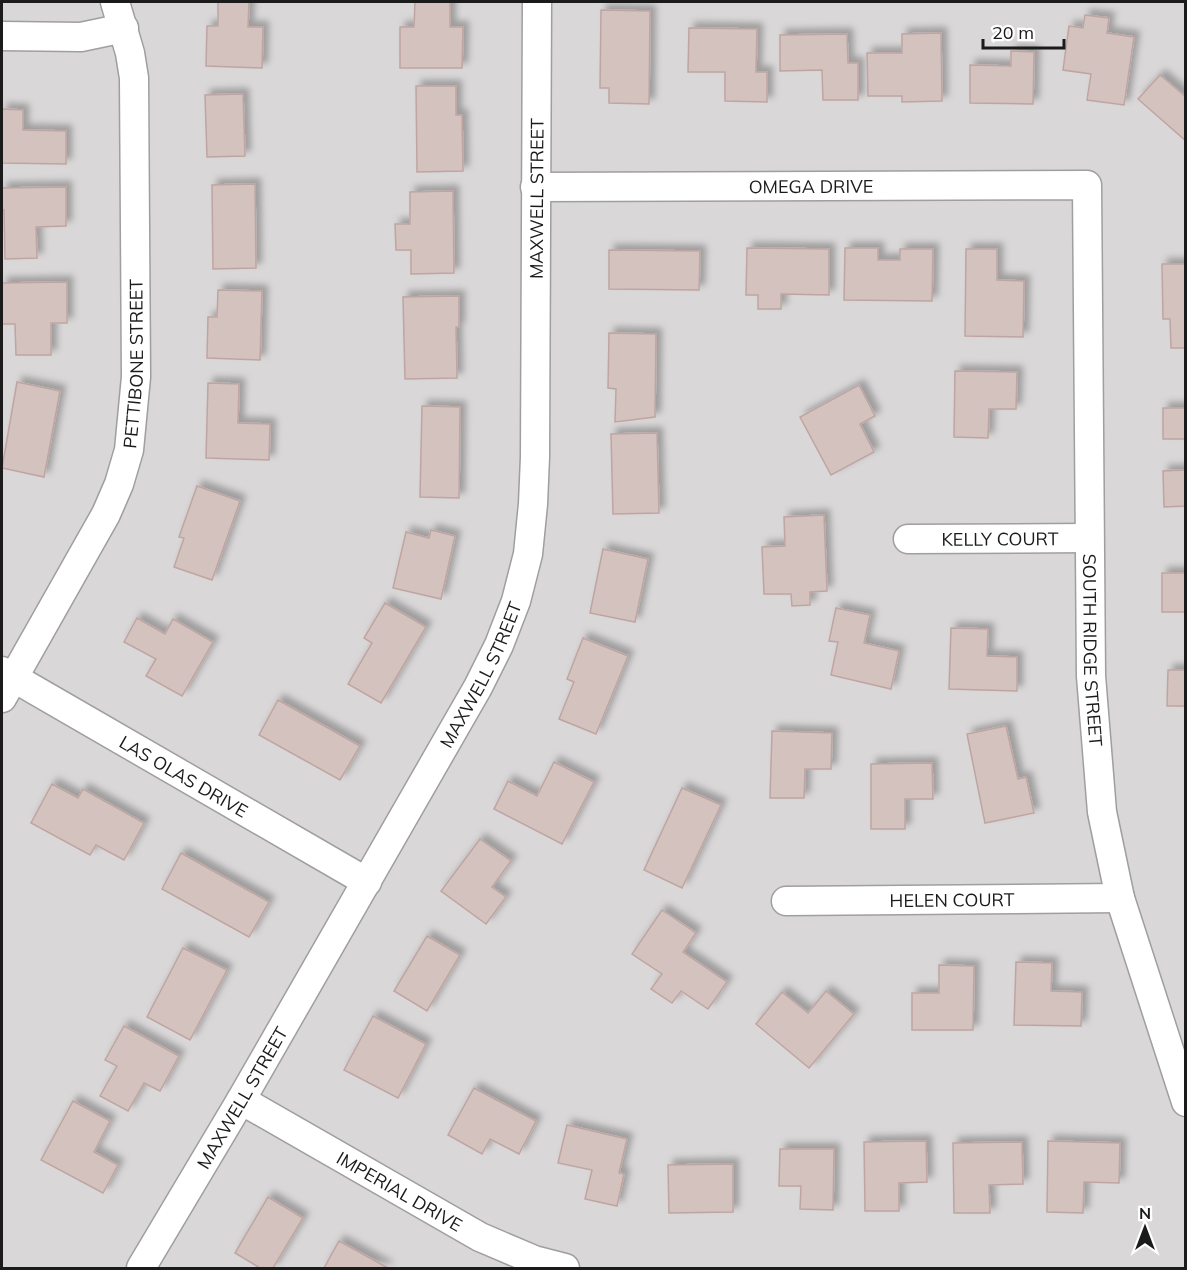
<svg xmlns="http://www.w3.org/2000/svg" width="1187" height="1270" font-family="Mulish,sans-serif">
<defs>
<filter id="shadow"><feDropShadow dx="5.5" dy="-5.5" stdDeviation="3" flood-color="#0004"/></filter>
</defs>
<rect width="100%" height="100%" fill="#ede4df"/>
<rect fill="#d9d7d8" x="2" y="2" width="1183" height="1266"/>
<g fill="#d4c2bf" stroke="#bfa5a1" stroke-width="1.5" filter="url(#shadow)">
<polygon points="218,2 249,2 248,27 263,27 262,68 206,66 207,26 218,26"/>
<polygon points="415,2 450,2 450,27 463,27 462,68 400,68 400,27 414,27"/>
<polygon points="601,10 650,11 649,104 609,103 609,88 600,88"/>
<polygon points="1085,15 1109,18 1107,33 1134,37 1124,105 1087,100 1091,74 1063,70 1069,26 1083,28"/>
<polygon points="689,28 757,29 756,72 767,72 767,102 725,101 725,72 688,72"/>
<polygon points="941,33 942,101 902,102 902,96 868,96 867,53 902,53 902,34"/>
<polygon points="847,34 848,63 858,63 858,100 823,100 822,70 780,71 780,35"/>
<polygon points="1011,51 1034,52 1033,104 970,103 970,65 1011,66"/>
<polygon points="1160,75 1186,97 1186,141 1138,99"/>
<polygon points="416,86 456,86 456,115 462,115 463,171 417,172"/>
<polygon points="243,94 245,156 207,157 205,95"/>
<polygon points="2,109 23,110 23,130 66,131 66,164 2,163"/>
<polygon points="255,184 256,268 213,269 212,185"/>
<polygon points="66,187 66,226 36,227 37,258 5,259 4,210 2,210 2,188"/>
<polygon points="453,191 454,273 411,274 411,250 396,250 395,224 410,224 410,192"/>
<polygon points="747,248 829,249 829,295 781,294 781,309 758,309 758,295 746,295"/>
<polygon points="845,248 878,248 878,260 900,260 900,249 933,249 932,301 844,300"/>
<polygon points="966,249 997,249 997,280 1024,281 1023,337 965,336"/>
<polygon points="609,250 700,251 699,290 609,289"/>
<polygon points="1162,264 1186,264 1186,348 1171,348 1170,319 1163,319"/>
<polygon points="67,282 67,323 51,323 51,355 16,355 15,324 2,324 2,283"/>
<polygon points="218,290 262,291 260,360 207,358 208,317 217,317"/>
<polygon points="459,296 459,327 456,327 457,378 405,379 403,297"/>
<polygon points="609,333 656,334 655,417 615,422 616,389 608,388"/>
<polygon points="955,371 1017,372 1016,409 989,409 988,438 954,437"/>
<polygon points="17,382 60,391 44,477 2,468"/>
<polygon points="208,383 239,384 238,423 270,424 269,460 206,458"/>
<polygon points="859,385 875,416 860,424 874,452 831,475 800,417"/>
<polygon points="422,406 460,407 459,498 420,497"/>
<rect x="1163" y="408" width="23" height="31"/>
<polygon points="657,433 659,513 613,514 611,434"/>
<polygon points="1186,470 1186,506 1164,507 1163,471"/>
<polygon points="197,486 240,501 212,580 174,567 184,538 179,537"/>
<polygon points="824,515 827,591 810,592 810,605 792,606 791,594 764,594 762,547 785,546 784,517"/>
<polygon points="431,530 455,536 441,599 393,588 406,532 429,538"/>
<polygon points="603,549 648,559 635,622 590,613"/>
<rect x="1162" y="573" width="24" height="39"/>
<polygon points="385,603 426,627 381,703 348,684 372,643 364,638"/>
<polygon points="836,608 870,615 864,643 899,651 891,689 831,675 838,642 829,641"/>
<polygon points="137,618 165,634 173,619 213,642 182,696 146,676 156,659 124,642"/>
<polygon points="951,628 988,629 987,656 1017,657 1017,691 949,689"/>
<polygon points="583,638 628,656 596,734 559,719 574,682 567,679"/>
<polygon points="1168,670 1186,670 1186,706 1167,706"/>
<polygon points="278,700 360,746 340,780 259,735"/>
<polygon points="1006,726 1018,779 1026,777 1034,813 985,823 967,734"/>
<polygon points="772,731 832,733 831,769 805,769 804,798 770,798"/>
<polygon points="554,762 594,782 562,844 494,809 508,781 537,796"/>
<polygon points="932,763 933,799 905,799 905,829 871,829 871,764"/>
<polygon points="52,784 78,798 83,789 144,823 124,860 96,845 90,855 31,823"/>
<polygon points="682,788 721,805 682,888 644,870"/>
<polygon points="480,839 511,861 492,887 506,897 486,924 441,891"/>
<polygon points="181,853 269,902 249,937 162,889"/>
<polygon points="662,910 696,933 683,952 727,982 708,1009 681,991 672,1003 651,989 662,974 632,954"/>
<polygon points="427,936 460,955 427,1011 394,991"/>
<polygon points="183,948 227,970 190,1040 147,1017"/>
<polygon points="1016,962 1052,963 1051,991 1082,992 1081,1026 1014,1025"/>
<polygon points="939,965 974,966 973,1030 912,1030 912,993 939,993"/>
<polygon points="826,991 854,1014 809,1068 756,1024 782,992 808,1013"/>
<polygon points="373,1016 426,1044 398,1098 344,1070"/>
<polygon points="124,1026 179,1056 160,1091 144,1083 128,1111 100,1096 117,1066 105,1060"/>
<polygon points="474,1088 536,1121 519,1154 490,1139 482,1154 448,1135"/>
<polygon points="73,1101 110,1121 94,1152 118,1165 103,1193 41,1160"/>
<polygon points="567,1125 627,1139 619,1173 624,1174 617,1206 585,1199 592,1170 558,1163"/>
<polygon points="926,1141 927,1182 899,1183 899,1211 865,1211 864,1142"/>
<polygon points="1048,1141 1120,1143 1119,1183 1084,1182 1083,1213 1047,1212"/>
<polygon points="1022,1142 1023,1184 989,1185 990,1213 954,1213 953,1143"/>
<polygon points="780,1149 834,1149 833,1210 800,1209 801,1186 779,1186"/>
<polygon points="733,1164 733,1212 669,1213 668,1165"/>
<polygon points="268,1197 303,1218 273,1268 260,1268 235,1253"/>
<polygon points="339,1241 388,1268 324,1268"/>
</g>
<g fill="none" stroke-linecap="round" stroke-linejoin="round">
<defs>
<g id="minor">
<polyline points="2,36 81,37 124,28"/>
<path id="s1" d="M535 187 1087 185 1091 676 1102 812 1120 898 1186 1102"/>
<path id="s2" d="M908 539 1089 538"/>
<path id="s3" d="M2 671 367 882"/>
<path id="s4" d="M2 698 106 514 119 484 129 450 136 377 134 78 130 53 115 2"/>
<path id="s5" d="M786 901 1120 898"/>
<path id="s6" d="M241 1100 480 1237 534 1260 565 1268"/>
<path id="s7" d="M141 1268 241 1100 478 687 499 645 516 601 528 554 533 504 535 457 537 2"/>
</g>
</defs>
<use href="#minor" stroke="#9f9f9f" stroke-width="31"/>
<use href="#minor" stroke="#fff" stroke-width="28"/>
</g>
<g text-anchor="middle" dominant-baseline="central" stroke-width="6" stroke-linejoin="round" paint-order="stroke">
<g font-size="18" fill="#1b1b1b" stroke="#fff">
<text stroke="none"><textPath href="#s1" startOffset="276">OMEGA DRIVE</textPath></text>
<text stroke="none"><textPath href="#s7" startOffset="1170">MAXWELL STREET</textPath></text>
<text stroke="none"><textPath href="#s4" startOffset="366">PETTIBONE STREET</textPath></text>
<text stroke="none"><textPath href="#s2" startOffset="92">KELLY COURT</textPath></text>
<text stroke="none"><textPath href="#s1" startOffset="1017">SOUTH RIDGE STREET</textPath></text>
<text stroke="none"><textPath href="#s7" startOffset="684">MAXWELL STREET</textPath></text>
<text stroke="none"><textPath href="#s3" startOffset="210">LAS OLAS DRIVE</textPath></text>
<text stroke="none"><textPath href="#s5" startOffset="166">HELEN COURT</textPath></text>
<text stroke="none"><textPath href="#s7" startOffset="198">MAXWELL STREET</textPath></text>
<text stroke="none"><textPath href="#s6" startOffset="183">IMPERIAL DRIVE</textPath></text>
</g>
</g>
<rect width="1187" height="1270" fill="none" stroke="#1b1b1b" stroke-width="6"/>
<g transform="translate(1145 1228)" stroke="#ffffff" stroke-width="4.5" paint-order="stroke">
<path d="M0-4.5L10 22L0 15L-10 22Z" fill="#1b1b1b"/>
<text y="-9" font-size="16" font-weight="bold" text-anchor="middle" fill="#1b1b1b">N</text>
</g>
<path d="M983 39v9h81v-9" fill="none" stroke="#1b1b1b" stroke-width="3"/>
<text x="992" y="39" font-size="18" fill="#1b1b1b" stroke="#ffffff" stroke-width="4.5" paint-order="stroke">20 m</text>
</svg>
